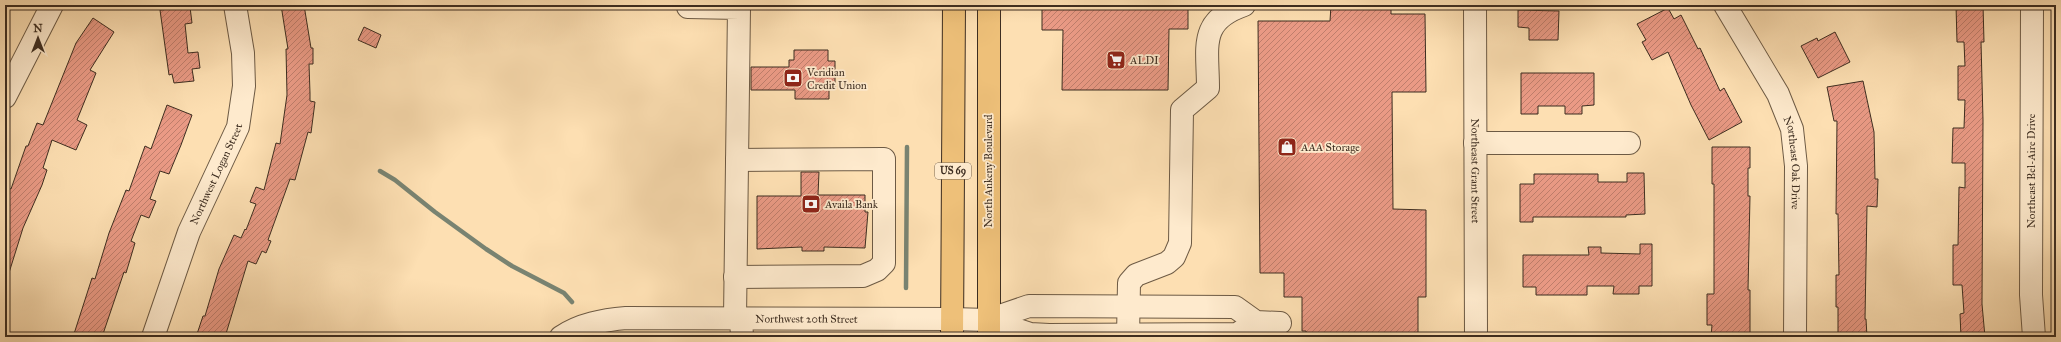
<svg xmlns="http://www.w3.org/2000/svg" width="2061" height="342" font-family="'IM FELL Great Primer',serif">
<defs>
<pattern id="building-hatch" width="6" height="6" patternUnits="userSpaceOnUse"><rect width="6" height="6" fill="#ea9a85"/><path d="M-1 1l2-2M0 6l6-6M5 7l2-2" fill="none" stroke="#bf7e6c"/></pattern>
</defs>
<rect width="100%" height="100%" fill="#fddfb2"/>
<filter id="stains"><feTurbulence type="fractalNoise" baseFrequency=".005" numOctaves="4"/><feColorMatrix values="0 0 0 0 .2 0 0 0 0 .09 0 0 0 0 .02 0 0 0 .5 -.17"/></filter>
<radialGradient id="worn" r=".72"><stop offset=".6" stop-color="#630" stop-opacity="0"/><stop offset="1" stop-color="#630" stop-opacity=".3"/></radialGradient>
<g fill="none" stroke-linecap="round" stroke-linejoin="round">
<g stroke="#798371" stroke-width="4.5">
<polyline points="380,171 395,180 435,212 486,249 512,266 564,293 572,302"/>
<polyline points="906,288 907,147"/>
</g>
</g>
<g fill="url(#building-hatch)" stroke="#3d2d20">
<polygon points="281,5 304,5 311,48 313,48 313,64 309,64 310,93 310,101 315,102 311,133 308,132 295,180 290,179 268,240 271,241 266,253 262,251 256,264 248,261 225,337 196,337 203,316 205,316 219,269 234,235 241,238 245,229 246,230 256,204 250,202 256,187 264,190 276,143 280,144 287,95 286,49 288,49"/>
<polygon points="1042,5 1188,5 1188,29 1169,29 1168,90 1062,90 1063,30 1042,30"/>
<polygon points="1331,5 1391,6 1391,14 1425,14 1426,92 1392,92 1393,209 1426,210 1426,297 1418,297 1418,337 1306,337 1306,331 1302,331 1302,297 1284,297 1284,273 1260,273 1258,21 1330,21"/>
<polygon points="1956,5 1983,5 1984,42 1981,42 1983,120 1982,304 1985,337 1961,337 1960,314 1964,313 1962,285 1953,285 1953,245 1958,245 1959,187 1965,188 1965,163 1952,163 1953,128 1964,128 1965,100 1958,100 1958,66 1965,66 1964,42 1957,42"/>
<polygon points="190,7 192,23 185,24 188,53 198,52 200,68 192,69 194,81 174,83 172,74 169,75 160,10"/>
<polygon points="1668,8 1674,19 1681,15 1698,49 1700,48 1720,91 1724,88 1742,122 1709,140 1691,105 1668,52 1652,60 1642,42 1646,40 1637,24"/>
<polygon points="1518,10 1559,11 1558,40 1529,40 1529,28 1518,27"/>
<polygon points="93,18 114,32 90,70 96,73 77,120 87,125 76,150 52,140 43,168 47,170 42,185 23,228 8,276 5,276 5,197 8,188 11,189 26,146 28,146 37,123 43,125 76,43"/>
<polygon points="364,27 381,35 376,48 358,40"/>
<polygon points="1835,32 1850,62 1818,78 1801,46 1817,38 1818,41"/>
<polygon points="794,50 828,50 828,61 835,61 835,88 829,88 829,99 795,99 795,90 751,90 751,67 789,67 789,60 794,60"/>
<polygon points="1521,73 1594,73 1594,105 1582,106 1582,114 1565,114 1565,106 1538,106 1538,114 1521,114"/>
<polygon points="1863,81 1874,132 1875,179 1878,179 1877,207 1867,206 1865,319 1866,319 1867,337 1838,337 1838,307 1836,307 1836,275 1839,275 1838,214 1836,214 1837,121 1834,121 1827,87"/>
<polygon points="167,105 192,115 181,145 169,174 160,171 150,199 156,201 149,218 141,215 131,241 135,243 126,273 124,272 102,337 73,337 92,278 95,279 109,233 126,190 129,191 145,146 151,149"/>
<polygon points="1712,147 1750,147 1750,168 1748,168 1748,196 1750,196 1748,290 1750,290 1750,337 1711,337 1712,325 1707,325 1707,294 1714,294 1714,184 1712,184"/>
<polygon points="801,172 819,172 818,195 865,195 865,212 868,212 865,248 824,247 824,251 802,251 802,247 757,249 757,196 801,196"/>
<polygon points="1627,173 1644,173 1645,214 1626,215 1626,217 1533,217 1533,222 1520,222 1520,184 1534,184 1534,174 1598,174 1598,182 1627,182"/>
<polygon points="1640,244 1652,244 1652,286 1639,286 1639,294 1613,294 1614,286 1587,286 1587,295 1536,295 1536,287 1523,287 1523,255 1589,255 1588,247 1601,247 1601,253 1640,254"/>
</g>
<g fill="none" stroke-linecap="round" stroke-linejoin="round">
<defs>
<g id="minor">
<polyline points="688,5 688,7 739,8 735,318"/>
<path id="s1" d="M1475 5 1476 337"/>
<path id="s2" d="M1725 5 1778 94 1792 129 1796 166 1795 337"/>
<polyline points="2032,5 2031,295 2034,337"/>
<polyline points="5,97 52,5"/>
<polyline points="1475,143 1629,143"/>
<polyline points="735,277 863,276 877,270 884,263 884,159 737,160"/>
<polyline points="741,318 742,337"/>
<polyline points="988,320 1029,306 1235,307 1256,322 1280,323"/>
<path id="s3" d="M153 337 189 232 238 127 244 86 243 53 235 5"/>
<path id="s4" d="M561 337C580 324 603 320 626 318L952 319 988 320 1030 334 1049 335 1237 334 1256 322"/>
<path d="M1128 337 1129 283 1136 275 1167 263 1174 257 1180 243 1182 110 1208 88C1208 47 1198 21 1244 5"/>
</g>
<g id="major">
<polyline points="952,337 954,5"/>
<polyline points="989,337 989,5"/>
</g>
</defs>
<use href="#minor" stroke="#6d5a44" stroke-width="24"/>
<use href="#major" stroke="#3d2d20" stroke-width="24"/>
<use href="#minor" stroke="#feeacd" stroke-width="22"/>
<use href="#major" stroke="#eec079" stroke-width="22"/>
</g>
<defs>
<symbol id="supermarket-square" viewBox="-11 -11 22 22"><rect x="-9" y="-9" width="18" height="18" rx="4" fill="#8f2418" stroke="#feeacd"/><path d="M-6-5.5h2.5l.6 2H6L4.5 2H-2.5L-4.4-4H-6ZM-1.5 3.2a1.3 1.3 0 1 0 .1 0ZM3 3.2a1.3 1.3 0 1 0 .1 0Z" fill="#fff"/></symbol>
<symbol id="bank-square" viewBox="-11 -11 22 22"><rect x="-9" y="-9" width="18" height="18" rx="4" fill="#8f2418" stroke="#feeacd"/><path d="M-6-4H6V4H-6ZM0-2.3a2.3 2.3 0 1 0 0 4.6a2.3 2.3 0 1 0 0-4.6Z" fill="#fff"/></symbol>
<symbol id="shop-square" viewBox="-11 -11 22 22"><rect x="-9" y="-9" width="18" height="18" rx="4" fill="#8f2418" stroke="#feeacd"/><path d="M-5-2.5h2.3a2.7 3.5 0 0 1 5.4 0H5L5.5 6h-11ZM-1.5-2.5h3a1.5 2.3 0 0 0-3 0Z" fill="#fff"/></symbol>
</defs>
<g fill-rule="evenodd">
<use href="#supermarket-square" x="1105" y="49" width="22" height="22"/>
<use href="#bank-square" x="782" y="67" width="22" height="22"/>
<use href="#shop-square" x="1276" y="136" width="22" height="22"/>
<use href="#bank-square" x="800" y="193" width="22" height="22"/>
</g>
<g text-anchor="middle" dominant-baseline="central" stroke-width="3.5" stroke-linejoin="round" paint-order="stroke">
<rect fill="#feeacd" stroke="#776654" stroke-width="1" x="935" y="163" width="36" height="16" rx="3"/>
<g font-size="10" font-weight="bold" fill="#3d2d20">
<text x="953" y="171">US 69</text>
</g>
<g font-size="11" fill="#3d2d20" stroke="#feeacd" text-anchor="start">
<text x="1130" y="60">ALDI</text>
<text x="807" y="72">Veridian<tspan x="807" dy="13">Credit Union</tspan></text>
<text x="1301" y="147">AAA Storage</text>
<text x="825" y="204">Availa Bank</text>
</g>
<g font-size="11" fill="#3d2d20" stroke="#feeacd">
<text stroke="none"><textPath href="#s2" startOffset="175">Northeast Oak Drive</textPath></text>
<text transform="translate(988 171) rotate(-90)">North Ankeny Boulevard</text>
<text stroke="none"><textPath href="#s1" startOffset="166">Northeast Grant Street</textPath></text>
<text transform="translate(2031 171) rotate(-90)">Northeast Bel-Aire Drive</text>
<text stroke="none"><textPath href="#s3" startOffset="175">Northwest Logan Street</textPath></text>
<text stroke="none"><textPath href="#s4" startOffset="249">Northwest 20th Street</textPath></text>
</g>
</g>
<rect width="2061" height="342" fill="none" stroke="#fddfb2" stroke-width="20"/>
<rect x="6" y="6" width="2049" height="330" fill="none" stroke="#3d2d20" stroke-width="2"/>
<rect x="10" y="10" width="2041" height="322" fill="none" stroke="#3d2d20"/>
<g transform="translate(38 38)" stroke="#feeacd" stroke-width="3" paint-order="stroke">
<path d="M0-3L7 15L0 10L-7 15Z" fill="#3d2d20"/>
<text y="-6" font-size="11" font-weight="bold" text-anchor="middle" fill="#3d2d20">N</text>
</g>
<rect width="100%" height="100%" filter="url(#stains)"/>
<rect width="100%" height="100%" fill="url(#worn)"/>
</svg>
